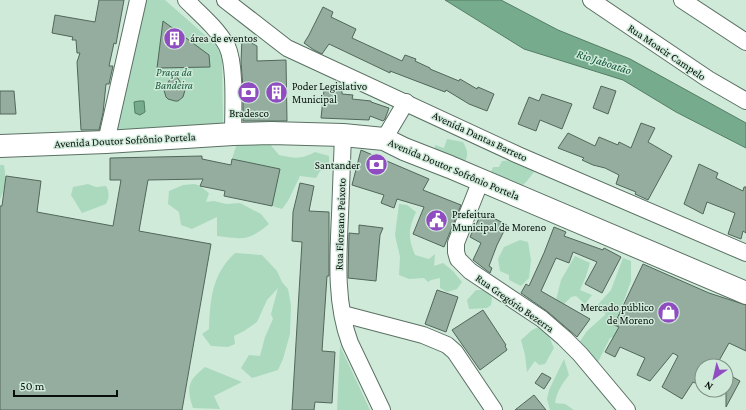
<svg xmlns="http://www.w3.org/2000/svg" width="746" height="410" font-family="'Crimson Pro',serif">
<rect width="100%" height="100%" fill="#d0eada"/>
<g fill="#aad9bd">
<polygon points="140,0 165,0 222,50 223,126 115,130"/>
<path d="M447 139 463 142C468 151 469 156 463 165L434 157 435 145 444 148Z"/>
<path d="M238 140 269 143 279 155C294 158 300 160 315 152L329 156V169L320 171 316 178 300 176 288 201 282 209 272 206 279 169 232 159Z"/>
<polygon points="517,160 534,172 527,181 520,188 498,183 491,172 493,167 499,167 502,161"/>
<path d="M0 165H4C6 177 6 187 0 199Z"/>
<path d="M88 184 96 187 106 186C109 192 110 197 106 204L82 213 71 195 73 187Z"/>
<path d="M195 184 200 186 209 193 206 202 214 201 226 204 240 203 261 214 269 224C247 242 244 239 217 236V217L192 229 181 225 179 212 168 204 169 191 183 185Z"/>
<path d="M399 204 407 205 416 212C408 230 408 237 415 255L429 259 435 254 434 266 443 263 453 271 462 282 457 289 447 292 440 288V278L431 280 428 282 424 278 409 279 399 275 400 257 395 235Z"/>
<polygon points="520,240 528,242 531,260 529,278 521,286 509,280 509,275 500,271 498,259 504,247"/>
<path d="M235 253 262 255 277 271 282 282 288 289 291 305 290 334 283 359 278 370 252 378 241 368 249 355 260 356 265 337 273 319 271 314 278 288 267 300 257 322 244 331 234 336 235 344 228 347 211 346 202 334 209 329C210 300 212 274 235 253Z"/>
<polygon points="575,256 590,263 586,276 580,290 592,295 585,304 576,296 571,297 564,304 556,300 561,280"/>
<polygon points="623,258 631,261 631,281 615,325 619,327 615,336 610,338 596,366 579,343 587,331 606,314 595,308 611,290"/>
<polygon points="476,290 486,290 492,298 491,305 487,308 469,309 467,300"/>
<polygon points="541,326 548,334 554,348 545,364 539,365 535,361 527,372 525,355 521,340 532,330"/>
<polygon points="340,346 370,410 337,410"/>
<path d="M564 359 569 375C562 384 557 391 555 403L565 404 574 410H550L547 399 549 390Z"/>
<path d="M205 367 242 382 214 396 220 409 193 408C186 386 188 381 205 367Z"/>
</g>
<g fill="#76ac8d" stroke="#547d65">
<polygon points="445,0 501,0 558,30 630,59 746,123 746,148 676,112 623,80 524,49"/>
<polygon points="139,101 144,101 145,112 140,115 135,113 134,102"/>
</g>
<g fill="#95ad9e" stroke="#50675a">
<polygon points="99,0 124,0 116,44 114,43 109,66 113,66 109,84 106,84 103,113 99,130 81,130 77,62 80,53 77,53 76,40 72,40 73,37 52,33 55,15 95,22"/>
<polygon points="323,7 333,12 331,17 356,29 352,38 402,61 405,55 416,59 415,61 430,68 430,69 459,81 460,79 477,89 478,87 494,94 487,111 469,104 446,90 445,92 390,71 390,73 329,44 322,54 314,50 304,43 309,35"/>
<polygon points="163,21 209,55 210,67 157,68"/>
<polygon points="242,38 257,46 257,61 286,60 287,121 243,121 243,88 241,62"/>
<polygon points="174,72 185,90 183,97 178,101 175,101 168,99 166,97 164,90"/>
<polygon points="601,86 616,91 608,114 593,108"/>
<polygon points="324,90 342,91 342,94 353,95 352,99 371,101 371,102 389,108 385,119 383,121 370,116 369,120 321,118"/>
<polygon points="0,91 14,91 16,114 0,114"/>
<polygon points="542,94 572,104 562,129 540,120 536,131 518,124 529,97 539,101"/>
<polygon points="641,123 655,128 648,142 672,156 648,200 635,194 636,192 616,184 619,175 605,168 593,165 582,160 584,158 558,148 568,133 595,146 599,137 618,145 619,142 631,148"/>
<polygon points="361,150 429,179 423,190 461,205 444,247 413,234 424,207 397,199 394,208 381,203 384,195 352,185"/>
<polygon points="202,156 202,159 231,165 232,159 280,169 272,206 224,196 225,191 200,186 203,179 148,180 139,231 211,244 182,410 0,410 0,206 2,206 6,176 41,181 37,212 113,226 121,180 110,180 110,158"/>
<polygon points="699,164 718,173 716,178 743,191 744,187 746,187 746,233 743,231 741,239 728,234 735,213 707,202 703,214 684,204"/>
<polygon points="300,183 314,186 309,211 329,212 329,276 327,276 322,351 335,352 332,403 315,402 314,410 292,410 302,242 292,241 293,212"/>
<polygon points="482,212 507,225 497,245 489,266 492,268 490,273 473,260 481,243 470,237"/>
<polygon points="359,225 383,228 380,235 376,281 348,278 349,233 359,234"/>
<polygon points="554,227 566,232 564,236 603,250 604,248 621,257 602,293 585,284 597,262 573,252 569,263 556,258 541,291 590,319 577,337 548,312 521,293 526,284 529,286 544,253"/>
<polygon points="643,264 709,293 746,305 746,351 729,343 716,366 702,366 702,386 693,382 682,399 662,387 678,356 673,353 650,381 637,375 645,358 620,347 615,357 605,352 619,327 614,325"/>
<polygon points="437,290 458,297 446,332 425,324"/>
<polygon points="483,310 506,345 505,346 507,350 480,370 452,330"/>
<polygon points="542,373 551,378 544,389 535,383"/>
<polygon points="726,373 740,381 726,407"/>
<polygon points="534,395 546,410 515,410"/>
</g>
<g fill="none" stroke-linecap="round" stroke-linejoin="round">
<defs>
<g id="street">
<path d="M186 0C200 14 217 28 227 46 236 65 233 112 233 134"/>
<polyline points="225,0 287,48 518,155 746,253"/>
<polyline points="591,0 708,79 746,101"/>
<polyline points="682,0 746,42"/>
<path d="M343 135C342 161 341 188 340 215 338 257 335 303 350 343L382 410"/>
<polyline points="384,139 406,102"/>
<polyline points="106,142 138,0"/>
<polyline points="481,180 456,243 456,252 458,259 470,271 542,319 564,338 580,354 627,410"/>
<polyline points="343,314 423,335 447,345 455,352 494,410"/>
</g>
<polyline id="primary" points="0,146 106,142 233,134 271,133 343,135 384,139 404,149 450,167 746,293"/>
</defs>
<use href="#street" stroke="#5a7163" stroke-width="18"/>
<use href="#primary" stroke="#5a7163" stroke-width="24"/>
<use href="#street" stroke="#fff" stroke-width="16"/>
<use href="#primary" stroke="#fff" stroke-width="22"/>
</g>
<defs>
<symbol id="building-disc" viewBox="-11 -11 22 22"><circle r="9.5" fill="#904dc1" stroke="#d0eada"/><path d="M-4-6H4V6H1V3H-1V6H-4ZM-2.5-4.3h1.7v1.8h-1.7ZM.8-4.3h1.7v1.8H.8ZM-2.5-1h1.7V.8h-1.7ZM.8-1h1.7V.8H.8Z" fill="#fff"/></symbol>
<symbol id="bank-disc" viewBox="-11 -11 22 22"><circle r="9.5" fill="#904dc1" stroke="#d0eada"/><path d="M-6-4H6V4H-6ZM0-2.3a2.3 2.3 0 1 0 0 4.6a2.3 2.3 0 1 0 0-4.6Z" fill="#fff"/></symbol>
<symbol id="civic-disc" viewBox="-11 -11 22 22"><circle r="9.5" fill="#904dc1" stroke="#d0eada"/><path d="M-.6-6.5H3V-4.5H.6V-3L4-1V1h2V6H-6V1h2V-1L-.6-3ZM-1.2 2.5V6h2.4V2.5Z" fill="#fff"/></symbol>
<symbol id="shop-disc" viewBox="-11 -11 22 22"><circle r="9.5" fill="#904dc1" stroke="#d0eada"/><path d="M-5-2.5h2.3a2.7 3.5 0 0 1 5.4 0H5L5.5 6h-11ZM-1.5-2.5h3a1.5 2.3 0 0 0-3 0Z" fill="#fff"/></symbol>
</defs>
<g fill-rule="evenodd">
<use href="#building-disc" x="162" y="26" width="25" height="25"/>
<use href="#building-disc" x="264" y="80" width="25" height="25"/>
<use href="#bank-disc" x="236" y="80" width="25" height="25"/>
<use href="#bank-disc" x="364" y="152" width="25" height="25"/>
<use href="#civic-disc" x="424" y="208" width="25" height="25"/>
<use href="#shop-disc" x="656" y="300" width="25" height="25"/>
</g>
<g text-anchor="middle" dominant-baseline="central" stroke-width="3" stroke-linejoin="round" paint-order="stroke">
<g font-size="11" fill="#060f09" stroke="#d0eada" text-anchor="start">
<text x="190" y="38">área de eventos</text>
<text x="292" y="86">Poder Legislativo<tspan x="292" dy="13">Municipal</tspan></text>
<text x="249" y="113" text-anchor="middle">Bradesco</text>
<text x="360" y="165" text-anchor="end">Santander</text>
<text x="452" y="214">Prefeitura<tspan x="452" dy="13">Municipal de Moreno</tspan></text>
<text x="654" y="307" text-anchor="end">Mercado público<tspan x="654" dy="13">de Moreno</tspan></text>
</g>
<g font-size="11" fill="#060f09" stroke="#d0eada">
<text transform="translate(667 52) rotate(34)">Rua Moacir Campelo</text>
<text transform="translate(480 136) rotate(25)">Avenida Dantas Barreto</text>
<text transform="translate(125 140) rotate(-3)">Avenida Doutor Sofrônio Portela</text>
<text transform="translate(454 169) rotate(23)">Avenida Doutor Sofrônio Portela</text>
<text transform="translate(340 224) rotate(-88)">Rua Floreano Peixoto</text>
<text transform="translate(515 303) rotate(35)">Rua Gregório Bezerra</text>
</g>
<g font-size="11" font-style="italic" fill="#19593b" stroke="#d0eada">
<text x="174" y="72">Praça da<tspan x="174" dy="13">Bandeira</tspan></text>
</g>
<g font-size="12" font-style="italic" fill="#094e30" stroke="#d0eada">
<text transform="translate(604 62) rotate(18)">Rio Jaboatão</text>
</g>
</g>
<g transform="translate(714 378) rotate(214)"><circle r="19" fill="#d0eada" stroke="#7f9286"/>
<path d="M0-3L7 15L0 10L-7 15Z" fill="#904dc1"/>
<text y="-6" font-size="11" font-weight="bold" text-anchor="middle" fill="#060f09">N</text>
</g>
<path d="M14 390v6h103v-6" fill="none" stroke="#060f09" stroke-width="2"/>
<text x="20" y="390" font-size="12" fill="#060f09" stroke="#d0eada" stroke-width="3" paint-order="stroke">50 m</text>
</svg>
